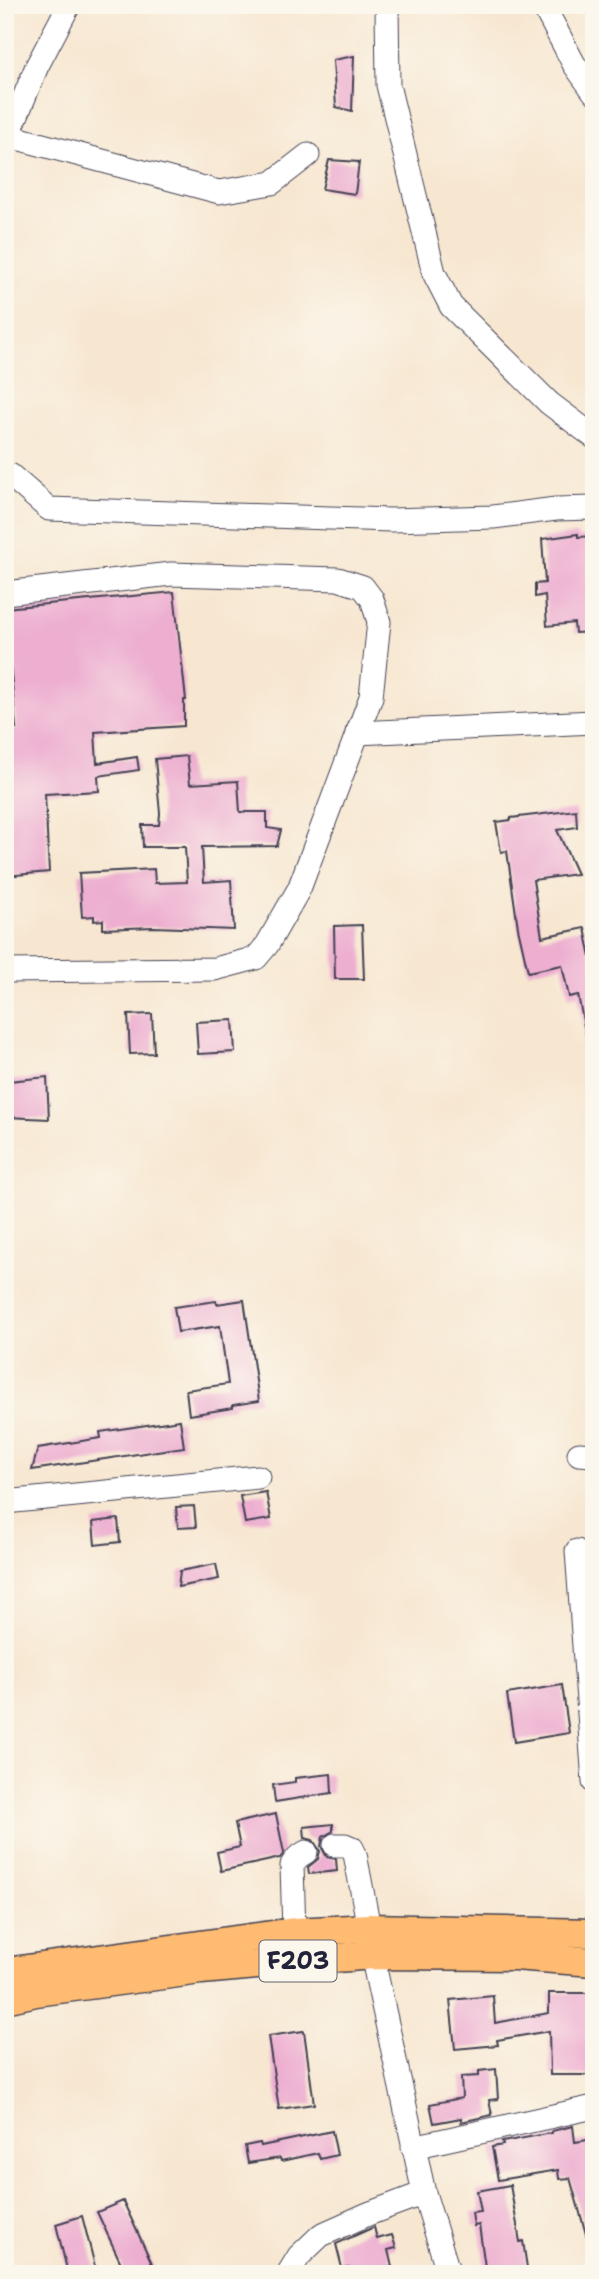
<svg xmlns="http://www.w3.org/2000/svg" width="599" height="2279" font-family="'Shantell Sans',sans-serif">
<rect width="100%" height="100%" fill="#fbf7ec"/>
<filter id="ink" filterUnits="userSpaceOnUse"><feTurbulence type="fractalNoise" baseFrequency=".0143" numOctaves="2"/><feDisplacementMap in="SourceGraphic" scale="14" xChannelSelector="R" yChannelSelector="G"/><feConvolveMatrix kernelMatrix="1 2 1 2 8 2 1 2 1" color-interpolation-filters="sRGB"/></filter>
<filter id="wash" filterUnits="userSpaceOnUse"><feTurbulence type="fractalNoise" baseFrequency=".00686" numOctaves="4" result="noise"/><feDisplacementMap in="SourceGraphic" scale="28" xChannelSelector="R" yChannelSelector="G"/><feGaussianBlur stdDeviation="1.57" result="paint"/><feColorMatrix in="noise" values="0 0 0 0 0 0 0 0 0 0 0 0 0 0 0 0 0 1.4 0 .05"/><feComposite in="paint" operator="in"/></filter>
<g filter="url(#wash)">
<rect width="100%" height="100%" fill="#f7e7d1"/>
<g id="blocks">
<g fill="#edaed0">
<polygon points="354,56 352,111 336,107 333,60"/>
<polygon points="329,160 359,162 355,194 322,189"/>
<polygon points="578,534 578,537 594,536 594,632 575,633 574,623 547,626 545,595 535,597 535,584 545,583 542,539"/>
<polygon points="174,592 186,700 184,700 184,726 95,732 97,763 137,757 139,770 98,776 99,791 45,794 49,872 5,876 5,728 16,728 5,608"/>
<polygon points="187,756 190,784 238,781 240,812 267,812 267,828 281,830 277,846 202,847 204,882 231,880 234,930 154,927 103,929 103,920 94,921 94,916 82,917 79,873 154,869 155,883 187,882 185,847 143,847 142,825 159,825 160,813 155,759"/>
<polygon points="576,810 577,827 557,830 577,874 533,880 542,937 585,928 594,973 594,1041 587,1041 578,995 569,997 562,965 528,972 518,928 507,851 501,852 496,822 511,820 511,818"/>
<polygon points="362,925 364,979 335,979 334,926"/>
<polygon points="152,1014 154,1053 130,1054 128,1015"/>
<polygon points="233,1020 235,1052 198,1054 196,1022"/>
<polygon points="47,1077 49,1119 7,1117 9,1081"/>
<polygon points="244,1300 259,1401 233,1405 233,1408 189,1415 186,1390 228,1384 220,1326 178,1332 174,1307 216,1301 217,1304"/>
<polygon points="180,1420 184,1447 32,1470 38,1448 101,1438 100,1432"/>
<polygon points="266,1492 271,1519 245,1523 240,1496"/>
<polygon points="194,1506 196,1527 178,1528 176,1507"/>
<polygon points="118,1519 120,1542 95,1545 93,1522"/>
<polygon points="216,1564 219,1579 178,1587 180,1571"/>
<polygon points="562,1685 569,1733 514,1742 507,1694"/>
<polygon points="331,1774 332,1793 275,1802 273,1785 295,1782 295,1778"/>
<polygon points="276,1814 284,1853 280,1858 221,1871 217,1852 240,1847 235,1823"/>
<polygon points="333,1824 333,1831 323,1837 321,1846 327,1857 336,1859 337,1871 309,1874 308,1867 318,1859 320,1851 313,1840 305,1838 304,1827"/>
<polygon points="549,1993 594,1993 594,2075 550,2075 549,2031 497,2040 498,2045 455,2049 450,2000 493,1996 495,2023 549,2013"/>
<polygon points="304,2031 314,2104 279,2109 268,2036"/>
<polygon points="496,2069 498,2099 489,2100 492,2115 461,2122 461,2118 434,2123 430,2104 462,2098 461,2077 479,2076 479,2071"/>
<polygon points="573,2126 575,2142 594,2139 594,2248 590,2248 570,2178 559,2179 558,2170 498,2180 492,2147 503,2145 502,2142 552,2133 552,2131"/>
<polygon points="332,2131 337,2155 320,2159 318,2153 281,2161 280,2158 248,2163 245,2146 260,2143 261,2146"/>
<polygon points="510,2185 520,2242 523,2241 528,2274 486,2274 479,2225 474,2226 472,2213 481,2212 477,2191"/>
<polygon points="123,2201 157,2274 126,2274 97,2212"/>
<polygon points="82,2216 97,2274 68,2274 56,2224"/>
<polygon points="374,2227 377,2239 392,2235 396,2248 388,2250 392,2267 365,2274 351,2274 349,2267 342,2268 336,2244"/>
</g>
</g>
</g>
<g filter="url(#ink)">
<use href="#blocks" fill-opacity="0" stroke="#424052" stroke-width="2"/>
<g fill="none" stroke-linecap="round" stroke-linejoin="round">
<defs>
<g id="minor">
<polyline points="387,5 388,85 434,273 451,306 549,403 594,437"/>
<polyline points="543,5 574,64 594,92"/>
<polyline points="9,136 219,192 272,183 308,155"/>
<polyline points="5,144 37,66 69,5"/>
<polyline points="5,474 10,475 49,509 391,520 493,517 556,509 594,508"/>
<polyline points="5,593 171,574 338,579 363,587 372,599 379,622 371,697 299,889 267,945 256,958 215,969 5,971"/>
<polyline points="357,733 594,722"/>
<polyline points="579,1454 594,1455"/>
<polyline points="5,1502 258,1477"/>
<polyline points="577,1551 594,1782"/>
<polyline points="335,1845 345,1845 352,1848 355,1854 369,1928 372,1955 424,2193 449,2274"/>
<polyline points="294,1932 292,1865 298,1857 306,1852"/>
<polyline points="413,2147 594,2107"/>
<polyline points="288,2274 299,2256 321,2235 368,2214 424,2193"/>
</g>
<g id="major">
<polyline points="5,1972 294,1932 369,1928 594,1933"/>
<polyline points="5,1999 36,1992 201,1970 372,1955 514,1956 594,1962"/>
</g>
</defs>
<use href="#minor" stroke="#424052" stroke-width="25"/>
<use href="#major" stroke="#424052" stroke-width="31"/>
<use href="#minor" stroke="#fff" stroke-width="23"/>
<use href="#major" stroke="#febb71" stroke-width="28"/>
</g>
</g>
<g text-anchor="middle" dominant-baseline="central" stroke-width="7" stroke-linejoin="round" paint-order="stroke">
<rect fill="#fbf7ec" stroke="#636270" stroke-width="2" x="259.5" y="1940.5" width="77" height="41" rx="5"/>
<g font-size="24" font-weight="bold" fill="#22223b">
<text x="298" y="1961">F203</text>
</g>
</g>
<rect width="599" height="2279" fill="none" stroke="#fbf7ec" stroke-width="28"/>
</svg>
